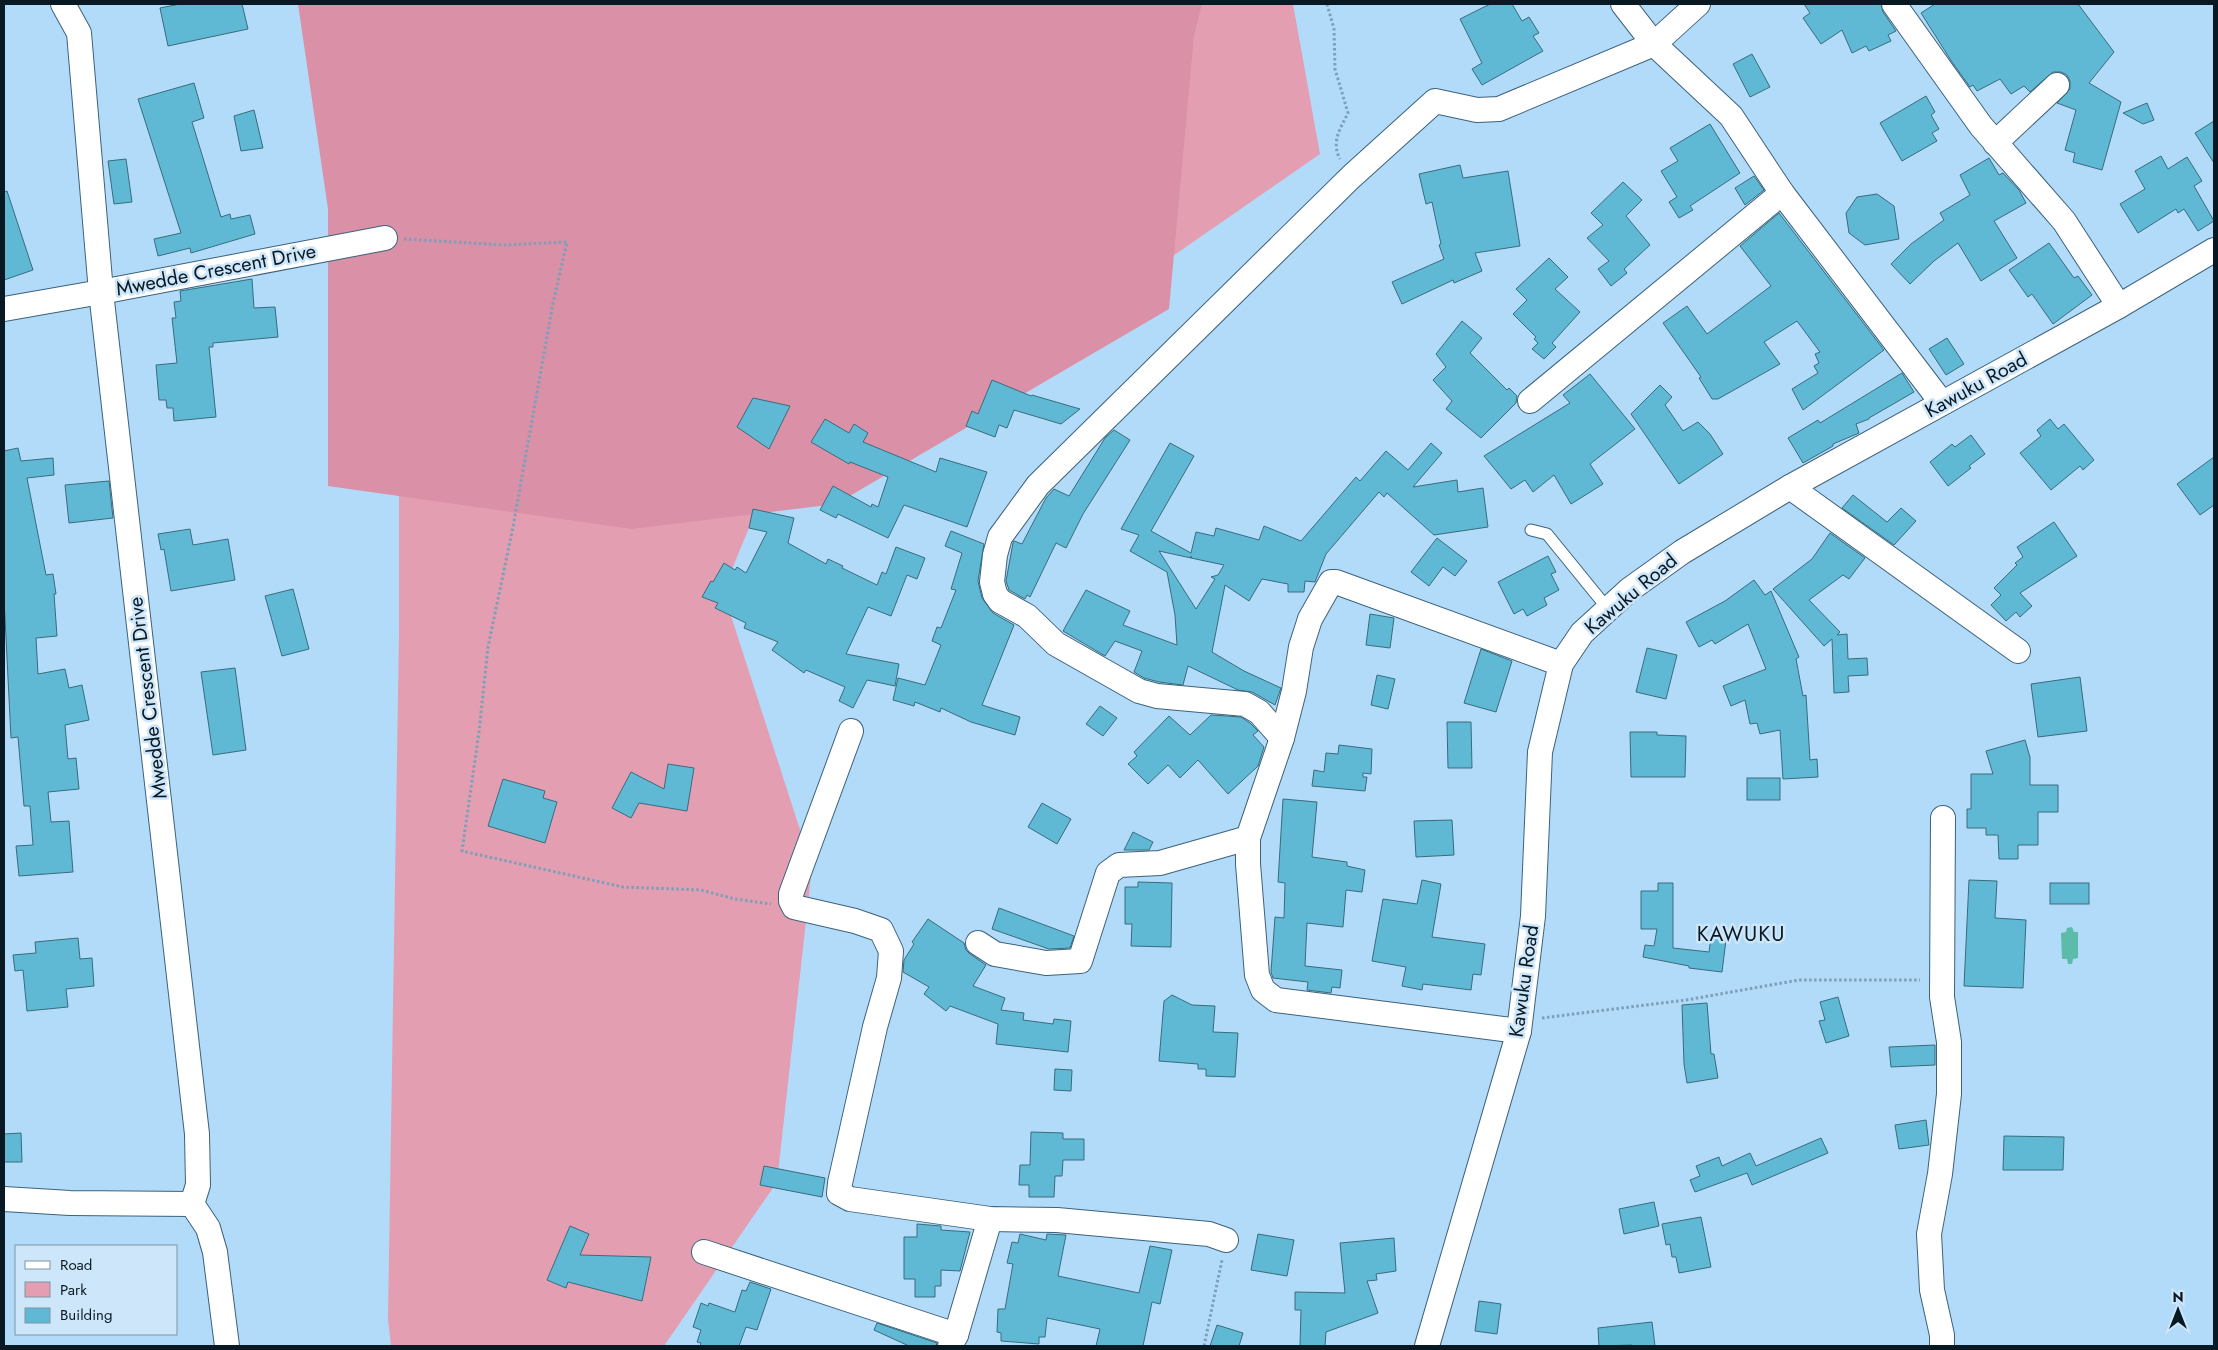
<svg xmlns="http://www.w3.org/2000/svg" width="2218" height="1350" font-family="Jost,sans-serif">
<rect width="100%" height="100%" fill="#b2dbfa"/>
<polygon fill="#e39eb2" points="366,4 1293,4 1320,154 1095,310 802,399 723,591 812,867 777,1182 664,1346 391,1346 388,1319 399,633 399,77"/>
<polygon fill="#da90a6" points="298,4 1202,4 1194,35 1169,309 836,504 632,529 328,486 328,209"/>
<polygon fill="#5dbbaa" points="2072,927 2074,932 2078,932 2078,958 2073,959 2072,964 2068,964 2067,959 2062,959 2061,933 2066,932 2067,928"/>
<g fill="#60b9d4" stroke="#386c7c" fill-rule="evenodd">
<polygon points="180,4 242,4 248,29 168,46 160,8"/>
<polygon points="1490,4 1512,4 1522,21 1529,17 1539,33 1533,36 1543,51 1482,85 1472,69 1482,63 1460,19"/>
<polygon points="1804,4 1881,4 1883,12 1896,31 1888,35 1891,41 1869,51 1866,46 1852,53 1842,30 1821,44 1803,18 1810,13"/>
<polygon points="1935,4 2078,4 2114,52 2089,83 2121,102 2102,170 2073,162 2075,153 2065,150 2076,110 2057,103 2070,89 2070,81 2067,75 2061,72 2053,72 2030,92 2024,86 2011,94 2000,79 1977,91 1973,85 1970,87 1952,62 1921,13"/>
<polygon points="1752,54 1770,87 1750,97 1733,64"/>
<polygon points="194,83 204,118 192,122 221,217 230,214 231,219 250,215 255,234 191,253 190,248 158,256 154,239 181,233 138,99"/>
<polygon points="1926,96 1935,112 1931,115 1939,129 1932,133 1937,141 1902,161 1880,123"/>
<polygon points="2147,103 2154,120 2143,124 2123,113"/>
<polygon points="254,110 263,148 241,151 234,116"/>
<polygon points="2214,121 2214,163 2195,133"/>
<polygon points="1710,124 1740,173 1690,206 1693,210 1679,218 1669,202 1677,197 1661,171 1678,161 1670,148"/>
<polygon points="2161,156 2168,169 2187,157 2202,181 2194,186 2214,221 2198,231 2184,209 2178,213 2176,209 2138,233 2120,204 2145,189 2135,171"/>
<polygon points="1989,158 1999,175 2003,173 2019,190 2026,203 1994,221 2017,258 1981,281 1958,243 1934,261 1910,284 1891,264 1911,244 1944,220 1940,213 1970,195 1960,175"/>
<polygon points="126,159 132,202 114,204 108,161"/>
<polygon points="1460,165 1463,178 1508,171 1520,246 1475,253 1482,271 1454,283 1453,280 1402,304 1392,282 1444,259 1439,245 1441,244 1432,202 1426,204 1419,174"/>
<polygon points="1754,176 1764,190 1745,205 1735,188"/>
<polygon points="1623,182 1642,200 1626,216 1650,245 1624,269 1627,273 1611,286 1598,269 1609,261 1587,238 1603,225 1591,213"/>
<polygon points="7,191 33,270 4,280 4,192"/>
<polygon points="1877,194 1894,206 1899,239 1865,245 1849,233 1846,213 1857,197"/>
<polygon points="1779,213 1884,350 1803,410 1792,389 1818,373 1814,366 1819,363 1815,354 1820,352 1797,321 1764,342 1780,364 1718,399 1712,399 1699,378 1701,377 1663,323 1687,306 1707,334 1771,286 1740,246"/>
<polygon points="2049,243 2074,278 2078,276 2092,295 2053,324 2032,294 2028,297 2009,270"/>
<polygon points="1549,258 1568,277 1555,289 1580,312 1552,343 1556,347 1544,359 1532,349 1538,343 1534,339 1536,337 1513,314 1527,300 1516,289"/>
<polygon points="252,279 254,308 275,307 278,337 213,343 213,347 209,347 216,417 174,421 173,408 167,408 166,400 159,400 156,365 177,363 172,318 176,318 174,302 181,301 180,291"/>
<polygon points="1462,321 1482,338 1470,353 1507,390 1509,388 1517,396 1516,403 1481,438 1446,409 1452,401 1433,380 1446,367 1436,354"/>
<polygon points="1947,338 1964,364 1946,375 1929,349"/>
<polygon points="1902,373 1914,392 1869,418 1869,419 1856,424 1859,433 1833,444 1833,446 1803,463 1788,438 1818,420 1820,423"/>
<polygon points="1590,374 1635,429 1590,464 1603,484 1571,504 1554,475 1533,492 1525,480 1511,489 1484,456 1570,403 1563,395"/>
<polygon points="992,380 1031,396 1032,395 1080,409 1061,424 1014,410 1007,428 999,425 995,437 966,426 972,411 978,414"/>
<polygon points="1660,385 1672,397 1665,405 1683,431 1698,422 1710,434 1723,454 1679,484 1631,414"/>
<polygon points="753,398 790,406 769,449 737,427"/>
<polygon points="825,419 849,433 854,424 868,433 863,442 936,472 940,458 987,472 967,527 904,505 888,538 838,514 836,518 820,510 833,486 871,507 872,504 878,507 888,477 850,462 849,464 811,442"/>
<polygon points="2050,419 2058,429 2064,424 2094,460 2083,470 2080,466 2051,490 2020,453 2041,436 2037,430"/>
<polygon points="1114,430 1130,440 1083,514 1066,548 1056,543 1030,597 1027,595 1025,599 1009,590 1006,581 1013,543 1014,541 1022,544 1046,498 1054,489 1069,496 1105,438"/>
<polygon points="1971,435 1985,454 1969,466 1971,468 1948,486 1930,462 1952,444 1955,447"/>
<path d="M1170 443 1194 456 1151 531 1191 553 1196 532 1214 536 1216 528 1259 540 1264 526 1301 541 1356 477 1360 481 1386 451 1408 470 1431 443 1442 453 1413 487 1457 480 1458 492 1483 488 1488 527 1434 535 1387 493 1384 497 1379 492 1326 554 1315 582 1305 581 1304 592H1288V584L1262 579 1249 601 1225 585 1212 652 1244 671 1281 688 1275 705 1252 692 1238 690 1188 666 1183 685 1159 682 1144 678 1134 672 1142 651 1115 641 1105 656 1063 631 1086 590 1130 611 1123 625 1177 645 1175 615 1167 572 1130 551 1139 535 1121 529ZM1159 551 1191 558V556V558L1224 565 1218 575 1211 577 1215 579 1196 609Z"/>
<polygon points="18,448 21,461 53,458 54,475 27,478 46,575 53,574 56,594 54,594 57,636 36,638 38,674 65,669 69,688 82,685 89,720 65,725 68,759 76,758 79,789 48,792 51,822 69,821 73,872 19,876 16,846 33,845 30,806 24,806 18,737 11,738 4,598 4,451"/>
<polygon points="2214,457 2214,505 2200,515 2177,484"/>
<polygon points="109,481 113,518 69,523 65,485"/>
<polygon points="1853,495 1887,522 1901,508 1916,521 1894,545 1842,508"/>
<polygon points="753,509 794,518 788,543 826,564 828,559 843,566 842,568 877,585 882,572 886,574 896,547 925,558 917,579 907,575 891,616 868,607 846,654 899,664 895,686 867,680 853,708 839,701 845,687 806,670 804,673 772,650 778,642 744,628 746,623 715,608 718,603 702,597 711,581 713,582 724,563 735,570 737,567 746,573 767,532 749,528"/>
<polygon points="2054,522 2077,556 2020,593 2032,606 2020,617 2016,612 2006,621 1991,605 2001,595 1994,588 2017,565 2015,563 2023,557 2017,547"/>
<polygon points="190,529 193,545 228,539 235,580 171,591 164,549 161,550 158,534"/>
<polygon points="951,531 984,544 978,581 982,598 993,613 1014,625 982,705 1020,717 1015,735 971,722 941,708 940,712 915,702 914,706 893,700 898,678 925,685 941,645 932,641 937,627 941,628 956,590 951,589 962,553 945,546"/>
<polygon points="1830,533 1865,558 1849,579 1843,575 1809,600 1840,632 1837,635 1847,634 1848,659 1867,658 1868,675 1848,676 1849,692 1834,693 1832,639 1824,646 1773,589 1812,559"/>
<polygon points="1437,538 1467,561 1455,576 1443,567 1429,586 1411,572"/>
<polygon points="1548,556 1556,572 1551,574 1559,590 1544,598 1547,605 1527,616 1523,609 1514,614 1498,582"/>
<polygon points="1754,580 1765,595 1771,591 1799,657 1796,659 1803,696 1806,695 1810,760 1817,759 1818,777 1783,779 1780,730 1760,734 1757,723 1750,724 1745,700 1731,706 1723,686 1766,669 1748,624 1715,644 1712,640 1699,647 1686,622 1725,601"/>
<polygon points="293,589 309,649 282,656 265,596"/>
<polygon points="1370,614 1394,618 1390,648 1366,645"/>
<polygon points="1647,648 1677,655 1666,699 1636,692"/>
<polygon points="1481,649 1512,661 1496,712 1464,703"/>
<polygon points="235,668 246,750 213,755 201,672"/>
<polygon points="1377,675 1395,679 1388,709 1371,705"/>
<polygon points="2080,677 2087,731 2038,737 2031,684"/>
<polygon points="1100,706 1117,718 1103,736 1086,724"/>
<polygon points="1211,715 1241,717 1250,723 1258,731 1253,735 1264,747 1258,766 1228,794 1198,760 1180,778 1168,765 1148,784 1128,764 1137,756 1134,752 1169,716 1190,735"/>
<polygon points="1447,722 1471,722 1472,768 1448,768"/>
<polygon points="1630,732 1657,732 1657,735 1686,736 1685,777 1631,777"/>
<polygon points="2025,740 2030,757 2030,785 2058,785 2058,812 2038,812 2038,845 2018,845 2018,859 1999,859 1998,835 1986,835 1986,828 1967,828 1967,809 1971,809 1971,774 1993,774 1986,751"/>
<polygon points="1339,745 1372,749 1371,774 1363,773 1363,777 1367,777 1365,791 1312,786 1314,770 1324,772 1326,753 1338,754"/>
<polygon points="668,764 694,768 687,811 639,803 631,818 612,808 631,772 664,789"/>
<rect x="1747" y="778" width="33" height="22"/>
<polygon points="503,779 545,791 543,798 557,802 545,843 488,826"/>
<polygon points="1283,799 1317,802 1312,857 1347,862 1347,866 1365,870 1362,892 1346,890 1343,927 1307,923 1305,966 1342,970 1340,988 1332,987 1331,993 1307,990 1308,982 1273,978 1271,972 1275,917 1284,918 1285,883 1278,882"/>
<polygon points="1042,803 1071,819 1057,844 1028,827"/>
<polygon points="1452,820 1454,855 1416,857 1414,821"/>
<polygon points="1133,832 1153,842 1149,850 1124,850"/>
<polygon points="1422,880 1441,884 1432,937 1485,944 1481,975 1473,974 1471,990 1423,984 1422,990 1402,986 1406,967 1372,961 1383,899 1417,904"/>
<polygon points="1969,880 1997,881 1995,918 2026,920 2023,988 1964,986"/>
<polygon points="1138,882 1172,883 1171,947 1131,946 1132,924 1125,924 1125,887 1138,887"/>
<polygon points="1658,883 1673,883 1673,948 1709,952 1712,930 1727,932 1722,972 1689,968 1689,966 1643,957 1645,945 1654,946 1657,929 1641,929 1641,891 1658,891"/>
<rect x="2050" y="883" width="39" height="21"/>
<polygon points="999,908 1074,936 1070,948 1049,949 992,929"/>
<polygon points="928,919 964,943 966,950 970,954 986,965 973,986 1005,998 1001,1010 1024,1013 1023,1020 1053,1024 1054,1019 1071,1021 1068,1052 996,1044 998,1024 950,1006 946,1011 924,994 929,987 903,972 904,960 914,944 912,942"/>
<polygon points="78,938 80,959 92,958 94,986 66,989 68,1007 27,1011 23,970 15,971 13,955 36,953 35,942"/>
<polygon points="1172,995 1192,1005 1215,1006 1213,1032 1238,1033 1235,1077 1206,1076 1206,1069 1198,1069 1198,1064 1159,1061 1164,1001"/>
<polygon points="1838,997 1849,1036 1826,1043 1819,1021 1825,1020 1820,1002"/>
<polygon points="1707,1003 1711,1054 1714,1054 1718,1078 1687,1083 1684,1064 1682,1005"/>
<polygon points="1935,1045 1935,1065 1891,1067 1889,1047"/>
<polygon points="1055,1069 1072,1070 1071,1091 1054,1090"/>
<polygon points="1926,1120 1929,1145 1899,1149 1895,1125"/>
<polygon points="1031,1132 1063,1133 1063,1139 1084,1139 1084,1160 1063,1160 1062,1176 1055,1176 1054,1197 1029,1197 1029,1185 1019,1185 1020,1165 1030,1165"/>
<polygon points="21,1133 22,1162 4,1162 4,1134"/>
<polygon points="2004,1136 2064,1137 2063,1170 2003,1170"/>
<polygon points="1821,1138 1828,1153 1752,1185 1747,1173 1695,1192 1690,1180 1700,1176 1696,1166 1719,1157 1722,1166 1750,1153 1756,1166"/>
<polygon points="764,1166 825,1178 822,1197 760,1185"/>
<polygon points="1654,1202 1659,1226 1624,1234 1619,1209"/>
<polygon points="1701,1217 1711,1267 1679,1273 1676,1257 1672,1257 1670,1244 1666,1245 1662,1224"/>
<polygon points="917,1224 941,1226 941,1230 970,1232 960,1271 941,1270 941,1286 935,1286 935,1297 915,1297 915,1279 904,1279 904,1237 917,1237"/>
<polygon points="570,1226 589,1234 580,1255 651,1257 642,1301 568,1282 566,1288 547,1280"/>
<polygon points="1020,1234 1046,1240 1047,1234 1066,1235 1058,1276 1139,1293 1150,1246 1172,1250 1160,1304 1152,1302 1143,1346 1096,1346 1100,1329 1047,1318 1045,1337 1039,1337 1039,1344 1001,1341 1001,1333 997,1332 998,1309 1005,1309 1013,1264 1007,1263 1012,1242 1018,1243"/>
<polygon points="1258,1234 1294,1240 1287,1276 1251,1270"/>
<polygon points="1394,1238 1396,1271 1376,1274 1377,1280 1367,1281 1378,1313 1326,1332 1325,1346 1300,1346 1301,1310 1295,1310 1295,1292 1345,1293 1340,1243"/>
<polygon points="750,1282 771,1289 757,1330 746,1327 739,1346 700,1346 701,1343 697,1342 701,1330 693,1327 701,1303 708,1306 709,1303 735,1312 742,1290 746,1291"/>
<polygon points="1479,1301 1501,1304 1497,1334 1475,1331"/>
<polygon points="1652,1322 1655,1346 1632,1346 1632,1345 1599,1346 1598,1328"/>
<polygon points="877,1323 937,1343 936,1346 909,1346 874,1330"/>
<polygon points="1217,1325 1243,1333 1239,1346 1210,1346"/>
</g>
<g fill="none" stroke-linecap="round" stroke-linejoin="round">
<defs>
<polyline id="lane" points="1531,530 1547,534 1608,609"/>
<g id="street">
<polyline points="1623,4 1654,44 1731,116 1782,193 1942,403"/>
<polyline points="1894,4 1981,126 2064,221 2119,306"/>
<polyline points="1995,143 2057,85"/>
<polyline points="4,309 101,292 79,33 63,4"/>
<polyline points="1530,401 1782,193"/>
<polyline points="1790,487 2018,651"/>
<polyline points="851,731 791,894 791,901 794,907 855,921 881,930 891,951 889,978 875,1027 840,1183 839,1193 850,1199 990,1219 1057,1220 1209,1234 1226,1240"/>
<polyline points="1282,738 1259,712 1245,704 1157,696 1139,691 1056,644 1027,616 1000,601 995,594 992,582 995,555 1000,537 1038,485 1351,177 1435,101 1477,110 1499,109 1654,44 1698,4"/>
<polyline points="978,943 995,954 1046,963 1080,961 1108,873 1119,865 1160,863 1248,838"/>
<polyline points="1519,1031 1276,1000 1263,990 1257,975 1248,864 1248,838 1282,738 1294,691 1301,647 1310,619 1331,582 1336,582 1561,664"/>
<polyline points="4,1199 70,1203 192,1204 198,1185 197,1134 101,292 385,238"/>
<polyline points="192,1204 208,1228 215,1252 227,1346"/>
<polyline points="704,1252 956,1335"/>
<polyline points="950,1346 956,1335 990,1219"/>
<polyline points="1427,1346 1519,1031 1533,916 1540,752 1561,664 1582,633 1629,590 1682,552 1790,487 2119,306 2214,250"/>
<polyline points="1942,1346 1942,1335 1932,1290 1929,1234 1940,1174 1949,1094 1949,1042 1942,997 1943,818"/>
</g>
</defs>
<use href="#lane" stroke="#3c627c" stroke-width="13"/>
<use href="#street" stroke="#3c627c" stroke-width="26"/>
<g stroke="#7d9fb7" stroke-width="3" stroke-dasharray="2.5 2.5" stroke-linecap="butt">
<path d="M1327 4 1334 29 1335 69 1348 113C1340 129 1331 142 1340 159"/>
<polyline points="404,239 505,245 567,242 553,303 513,527 488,647 479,732 462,851 623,887 701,890 735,899 771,904"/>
<polyline points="1542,1018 1686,1000 1799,980 1920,980"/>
<polyline points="1204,1346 1222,1260"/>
</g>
<use href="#lane" stroke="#fff" stroke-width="11"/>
<use href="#street" stroke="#fff" stroke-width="24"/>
</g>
<g text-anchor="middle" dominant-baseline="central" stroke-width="5" stroke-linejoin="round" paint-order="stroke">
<g font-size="20" fill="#091923" stroke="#cde6f9">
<text transform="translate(216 270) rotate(-11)">Mwedde Crescent Drive</text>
<text transform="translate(1976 385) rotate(-29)">Kawuku Road</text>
<text transform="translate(1631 594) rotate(-40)">Kawuku Road</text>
<text transform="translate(148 698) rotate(-97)">Mwedde Crescent Drive</text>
<text transform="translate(1524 981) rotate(-82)">Kawuku Road</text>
</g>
<g font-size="21" letter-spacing="1" fill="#091923" stroke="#cde6f9">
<text x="1741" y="934">KAWUKU</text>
</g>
</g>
<rect width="2218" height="1350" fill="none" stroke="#091923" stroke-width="10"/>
<rect x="15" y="1245" width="162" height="90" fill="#cde6f9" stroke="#7f94a3"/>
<rect x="25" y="1261" width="25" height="8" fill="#ffffff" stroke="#7f94a3"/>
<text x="60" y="1270" font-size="15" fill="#091923">Road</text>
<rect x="25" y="1282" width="25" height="15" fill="#e39eb2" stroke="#7f94a3"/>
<text x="60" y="1295" font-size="15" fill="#091923">Park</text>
<rect x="25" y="1308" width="25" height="15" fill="#60b9d4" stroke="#7f94a3"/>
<text x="60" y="1320" font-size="15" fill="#091923">Building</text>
<g transform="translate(2178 1310)" stroke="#cde6f9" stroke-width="4" paint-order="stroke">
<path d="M0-4L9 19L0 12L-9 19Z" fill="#091923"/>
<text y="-8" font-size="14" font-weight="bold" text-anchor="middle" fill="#091923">N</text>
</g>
</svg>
